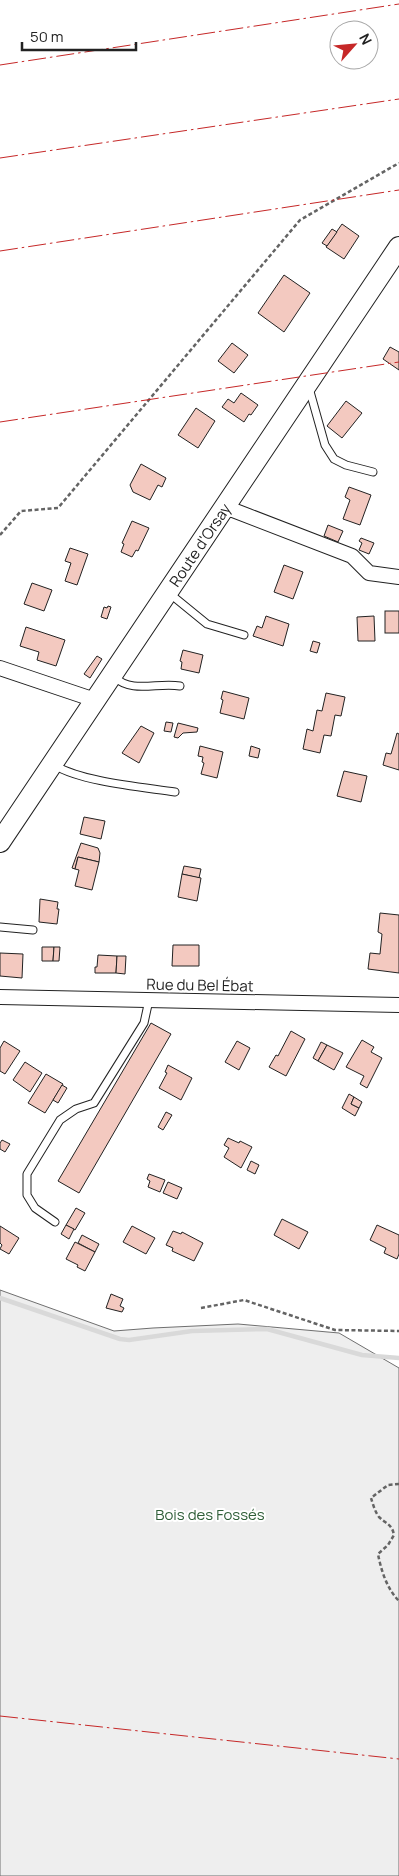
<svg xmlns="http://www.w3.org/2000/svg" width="399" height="1876" font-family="Manrope,sans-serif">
<rect width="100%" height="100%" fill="#fff"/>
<polygon fill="#eee" stroke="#6f6f6f" points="0,1290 114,1331 153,1328 238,1324 339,1333 399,1368 399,1876 0,1876"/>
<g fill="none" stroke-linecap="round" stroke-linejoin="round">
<polyline stroke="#d9d9d9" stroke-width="4.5" points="0,1298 120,1339 129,1340 192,1331 267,1329 362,1355 399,1358"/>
</g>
<g fill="#f3c9c0" stroke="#222">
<polygon points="342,224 359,236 344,259 326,247"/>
<polygon points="332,229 337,232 327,246 322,243"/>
<polygon points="284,275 310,293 284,332 258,313"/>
<polygon points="232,343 248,355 234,373 218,361"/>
<polygon points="390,347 399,352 399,370 383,359"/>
<polygon points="241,393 258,405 251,415 249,414 244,422 222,407 228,399 234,403"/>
<polygon points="346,401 362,413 342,438 327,426"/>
<polygon points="196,408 215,421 198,448 178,435"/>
<polygon points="141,464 166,478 162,487 158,485 150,500 133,492 130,485"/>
<polygon points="349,487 371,495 360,525 343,519 350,500 345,497"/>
<polygon points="132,521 149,528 138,551 136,550 132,557 121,552 124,544 122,543"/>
<polygon points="328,525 343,531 338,542 324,536"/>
<polygon points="361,538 374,543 369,554 359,550 362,543 359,541"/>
<polygon points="70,548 88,554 77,585 65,581 71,563 65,561"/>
<polygon points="284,565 303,572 293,599 274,592"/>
<polygon points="32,583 52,590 44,611 24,604"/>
<polygon points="108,606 111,607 107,619 101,617 104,607 107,608"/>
<rect x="385" y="611" width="14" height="22"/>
<polygon points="266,616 289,624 283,646 253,636 257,626 262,628"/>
<polygon points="374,616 375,641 358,641 357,617"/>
<polygon points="26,627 65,640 56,666 37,660 39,652 20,646"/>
<polygon points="313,641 320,643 317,653 310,651"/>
<polygon points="183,650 203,655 199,673 181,669 182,662 180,661"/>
<polygon points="97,656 102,659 90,678 84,674"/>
<polygon points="223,691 249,698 244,719 220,713 223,700 221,699"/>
<polygon points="326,693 345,697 341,716 335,715 331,736 324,735 320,753 303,749 307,729 313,731 317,710 322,711"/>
<polygon points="166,722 173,723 171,732 164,731"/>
<polygon points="178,723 198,728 197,732 183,733 178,738 174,737"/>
<polygon points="141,726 154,733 139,763 122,753"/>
<polygon points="397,733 399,734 399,770 383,765 386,753 391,754"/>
<polygon points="200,746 223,752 217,778 201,774 204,763 202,762 203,757 198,756"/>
<polygon points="251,746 260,749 258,758 249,756"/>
<polygon points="344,771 367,776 361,802 337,796"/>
<polygon points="84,817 105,821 101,839 80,834"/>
<polygon points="81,843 98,848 100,853 99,862 78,857 75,869 72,868"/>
<polygon points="78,857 99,862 92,890 75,886 79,870 75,869"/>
<polygon points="184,866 201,869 199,878 182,874"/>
<polygon points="182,874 201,878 197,901 178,897"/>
<polygon points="40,899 58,902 57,909 59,909 57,924 39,922"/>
<polygon points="380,913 399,915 399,973 368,969 370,953 380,954 382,934 378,932"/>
<polygon points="173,945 199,945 199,966 172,966"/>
<polygon points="42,947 54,947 53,961 42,961"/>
<polygon points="54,947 60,947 59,961 53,961"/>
<polygon points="0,953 23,954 22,978 0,976"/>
<polygon points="98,955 117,956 116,973 95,973 95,967 97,967"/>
<polygon points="117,956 126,956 125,974 116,973"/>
<polygon points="151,1023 171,1034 79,1193 58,1181"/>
<polygon points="291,1031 305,1039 286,1076 269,1067 276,1055 278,1056"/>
<polygon points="362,1040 374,1047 371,1052 382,1058 367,1088 360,1084 364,1076 346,1067"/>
<polygon points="4,1041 20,1051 5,1074 0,1071 0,1048"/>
<polygon points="237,1041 250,1048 239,1070 225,1062"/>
<polygon points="321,1042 327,1045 318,1061 313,1058"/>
<polygon points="327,1045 343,1053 334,1070 318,1061"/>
<polygon points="25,1062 42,1073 30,1092 13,1080"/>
<polygon points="168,1065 192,1078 181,1100 159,1088 167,1073 165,1072"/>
<polygon points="46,1074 63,1084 45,1113 28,1103"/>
<polygon points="62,1085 67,1088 58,1103 53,1100"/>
<polygon points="349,1094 354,1097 351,1104 359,1108 355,1116 342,1108"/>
<polygon points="354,1097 362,1102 359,1108 351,1104"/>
<polygon points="166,1112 172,1115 163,1130 158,1127"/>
<polygon points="228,1138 239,1143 240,1141 252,1147 241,1168 224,1157 229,1148 224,1145"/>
<polygon points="2,1140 10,1144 5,1152 0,1149 0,1143"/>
<polygon points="251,1161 259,1165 255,1174 247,1170"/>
<polygon points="149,1174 165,1180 160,1192 148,1187 150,1181 147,1179"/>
<polygon points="168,1182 182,1188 177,1199 163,1193"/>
<polygon points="76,1208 85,1213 75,1230 66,1225"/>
<polygon points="282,1219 308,1232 299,1249 274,1235"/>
<polygon points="66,1225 74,1229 69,1239 61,1234"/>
<polygon points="377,1225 399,1235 399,1254 397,1259 384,1253 386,1248 370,1240"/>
<polygon points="0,1226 19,1238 9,1254 0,1249 2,1245 0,1243"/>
<polygon points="132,1226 155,1238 146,1254 123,1242"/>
<polygon points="173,1231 181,1234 182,1232 203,1243 194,1261 172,1251 173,1248 166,1245"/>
<polygon points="82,1235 99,1244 95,1252 78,1243"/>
<polygon points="75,1242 95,1252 85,1271 77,1267 78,1265 66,1259"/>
<polygon points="111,1294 123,1299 120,1306 124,1308 122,1312 106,1308"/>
</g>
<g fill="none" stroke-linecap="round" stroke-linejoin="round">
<defs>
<g id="lane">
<polyline points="309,388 325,445 334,459 346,465 373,472"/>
<polyline points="169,593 207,624 244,635"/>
<path d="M114 677C133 694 157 682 180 686"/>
<path d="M54 765C82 782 142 787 175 792"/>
<polyline points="0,927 33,930"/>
<polyline points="55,1222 35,1208 27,1195 27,1174 60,1120 76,1109 94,1103 144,1023 149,1000"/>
</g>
<g id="street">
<polyline points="225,507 352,556 369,573 399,577"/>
<polyline points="0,668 95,700"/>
<polyline points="0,997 399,1005"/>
</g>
<polyline id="secondary" points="0,842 399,247"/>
</defs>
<use href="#lane" stroke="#222" stroke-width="9"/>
<use href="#street" stroke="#222" stroke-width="16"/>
<use href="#secondary" stroke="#222" stroke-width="22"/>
<g stroke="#646464" stroke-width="2.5" stroke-dasharray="4 2.5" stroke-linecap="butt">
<polyline points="0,535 21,511 58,508 300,220 399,163"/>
<polyline points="201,1308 244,1300 335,1330 399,1331"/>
<path d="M399 1484 388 1485 371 1498C373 1504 375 1512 379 1517 386 1524 392 1524 394 1535L388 1545 378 1554C381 1570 387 1589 399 1601"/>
</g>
<use href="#lane" stroke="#fff" stroke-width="7"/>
<use href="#street" stroke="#fff" stroke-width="14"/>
<use href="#secondary" stroke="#fff" stroke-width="20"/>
<g stroke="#c62828" stroke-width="1" stroke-dasharray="18 4 2.5 4" stroke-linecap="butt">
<polyline points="0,65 399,4"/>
<polyline points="0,158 399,99"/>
<polyline points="0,251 399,190"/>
<polyline points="0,422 399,362"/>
<polyline points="0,1716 399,1759"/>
</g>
</g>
<g text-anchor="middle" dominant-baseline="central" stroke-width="4" stroke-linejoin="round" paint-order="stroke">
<g font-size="15" fill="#222" stroke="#fff">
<text transform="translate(200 545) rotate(-56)">Route d'Orsay</text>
<text transform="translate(200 985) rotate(1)">Rue du Bel Ébat</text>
</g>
<g font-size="15" fill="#2f5e38" stroke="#fff">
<text x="210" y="1514">Bois des Fossés</text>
</g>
</g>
<g transform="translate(354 45) rotate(63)"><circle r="24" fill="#ffffff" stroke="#a7a7a7"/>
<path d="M0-4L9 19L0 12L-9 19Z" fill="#c62828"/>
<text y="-8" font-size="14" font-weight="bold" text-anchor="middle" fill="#222222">N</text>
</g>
<path d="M22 42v8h114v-8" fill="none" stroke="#222222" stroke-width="2.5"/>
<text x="30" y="42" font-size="15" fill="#222222" stroke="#ffffff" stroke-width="4" paint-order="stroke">50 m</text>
</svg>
